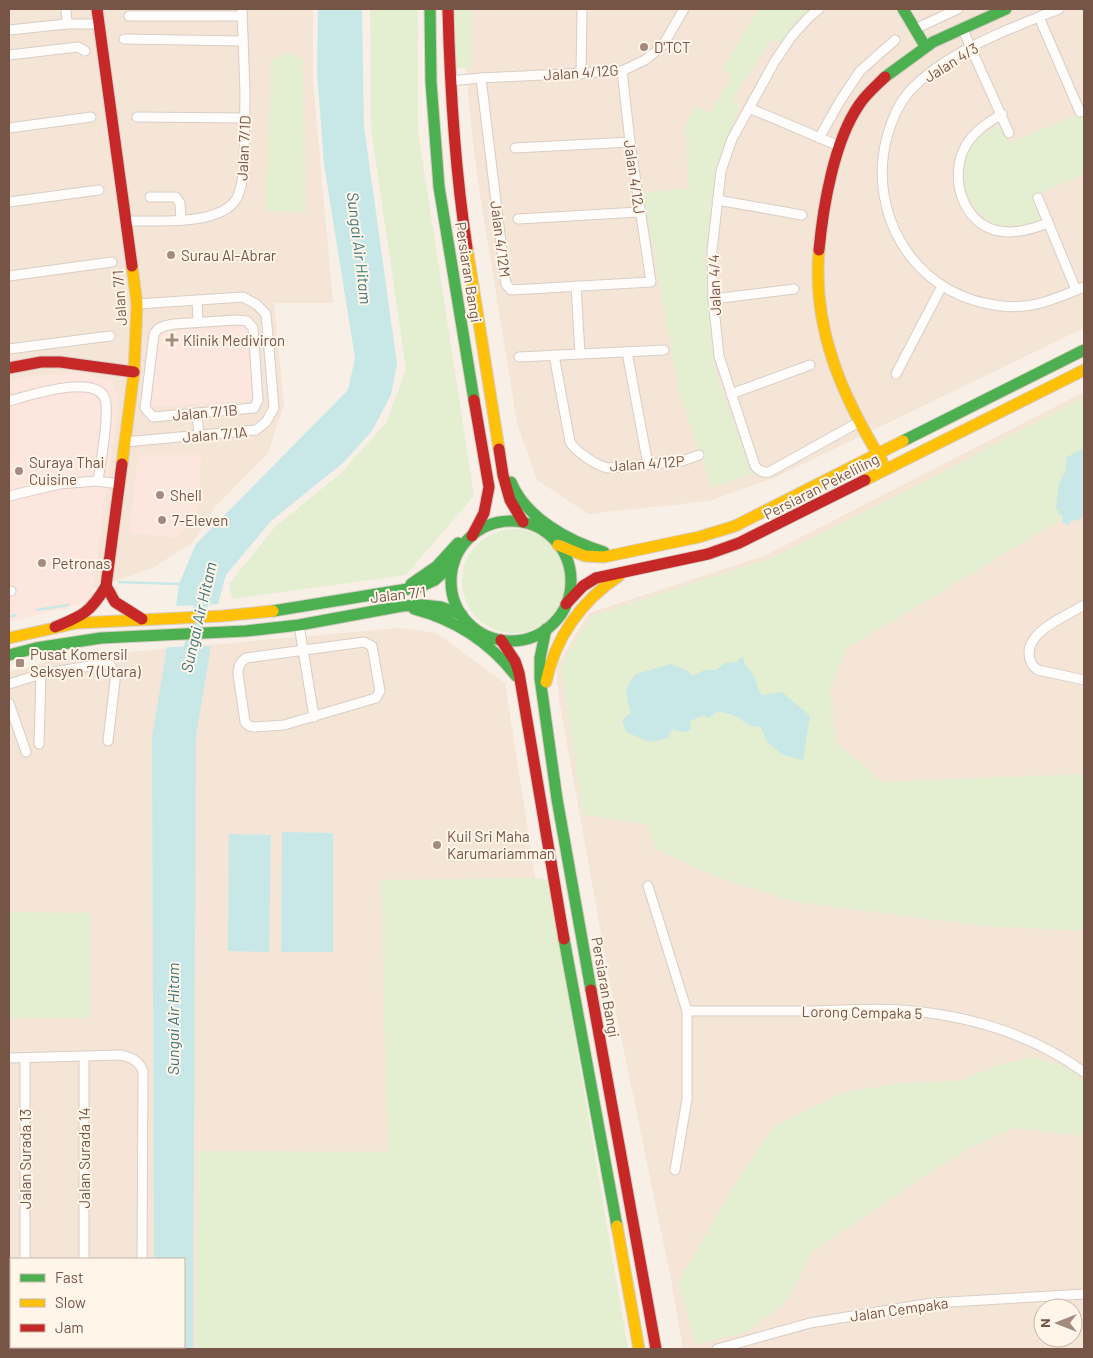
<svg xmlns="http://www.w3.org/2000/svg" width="1093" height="1358" font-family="Barlow,sans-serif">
<rect width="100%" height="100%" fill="#f8f0e7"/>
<g fill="#f4e5d7" fill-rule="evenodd">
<polygon points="9,9 313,9 313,81 333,303 274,303 284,405 268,453 215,507 193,542 153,568 65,599 9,611"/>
<polygon points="466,9 1084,9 1084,328 776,477 709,501 588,514 537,480 517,423 477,176 465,68"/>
<path d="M1084 392V1349H683L671 1280 610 983 559 700 556 667 589 613 766 555ZM1043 1308H1073V1338H1043Z"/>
<path d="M399 628 436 633 505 683 609 1349H9V672L60 658ZM11 1259H184V1347H11Z"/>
</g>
<g fill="#fce6dd">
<polygon points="249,325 255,400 148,407 156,336 160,332"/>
<polygon points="80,372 112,381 119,398 92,601 9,622 9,381 26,377"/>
<polygon points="138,455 201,455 199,509 179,538 129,533"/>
</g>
<g fill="#e4eed1">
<polygon points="370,9 418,9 418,131 474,496 406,575 232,599 229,584 275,527 341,473 386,423 406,369 371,129"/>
<polygon points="454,9 472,9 472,68 457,68 454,46"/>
<polygon points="759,9 814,9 790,29 782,44 772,39 732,100 740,106 715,176 705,258 715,372 754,473 712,488 680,395 643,193 689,188 685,127 696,105 710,113 732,76 722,69"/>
<polygon points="287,53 303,59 306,212 266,211 271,61"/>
<path d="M1084 111V174L1034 196 1043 221C1034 224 1023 228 1013 229 974 229 950 177 971 146 978 136 991 129 1002 124L1010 143Z"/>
<polygon points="1084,397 1084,512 1057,522 933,597 847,648 830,688 836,742 882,782 1084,774 1084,931 986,926 795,902 717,877 655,849 648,824 583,815 561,664 591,616 769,559 893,498"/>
<circle cx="514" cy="581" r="52"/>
<polygon points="535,878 548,880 628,1349 197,1349 198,1151 388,1152 381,880"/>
<polygon points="9,912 90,913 90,1018 9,1018"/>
<polygon points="1032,1057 1069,1068 1084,1081 1084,1136 1015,1128 972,1147 923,1177 813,1251 785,1303 745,1333 696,1344 678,1283 737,1181 774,1126 845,1092 903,1083 959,1081 996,1066"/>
</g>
<g fill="#c8e8e8">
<polygon points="318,9 362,9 364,126 397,364 391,395 372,431 343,463 271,521 226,575 218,604 176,606 179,584 196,544 348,390 355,358 324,164 317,72"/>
<polygon points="1084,448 1084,515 1079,520 1071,521 1069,525 1062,522 1063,516 1058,514 1059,511 1056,508 1059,483 1065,472 1067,457"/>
<polygon points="211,646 196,736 193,1349 154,1349 154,1347 184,1347 184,1259 154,1259 152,737 167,647"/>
<polygon points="740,658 744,658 744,662 755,678 759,692 763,695 782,692 810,716 803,760 783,755 767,742 761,727 750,726 736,716 718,711 709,718 704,715 690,721 691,730 683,732 672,729 668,738 650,742 626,732 622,720 631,713 628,703 626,690 629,683 636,674 671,664 688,671 693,676 704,670 716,670 725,663 737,662"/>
<polygon points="282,832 333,833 333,952 281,952"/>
<polygon points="229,834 271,835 269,952 228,951"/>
</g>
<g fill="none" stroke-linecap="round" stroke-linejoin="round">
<g stroke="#c8e8e8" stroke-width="2.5">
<polyline points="119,582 179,584"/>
<polyline points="37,610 68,605"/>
<polyline points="9,617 15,615"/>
</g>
<polyline stroke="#c8e8e8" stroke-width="14" points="187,663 205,587"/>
<defs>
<g id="street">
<polyline points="66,9 67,24"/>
<path d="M819 9 809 17 792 36 775 61 732 139 721 171 712 251 713 299 719 356 755 466C759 471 763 473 769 472L859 422"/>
<path d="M1059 9C1011 28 943 53 908 93 898 105 891 122 887 137 867 212 912 290 989 304 1028 312 1049 301 1084 287"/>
<polyline points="129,16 242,16"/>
<polyline points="1039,17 1080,112"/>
<polyline points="962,28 1009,133"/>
<polyline points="915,29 958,9"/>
<polyline points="9,30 67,24 99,24"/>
<polyline points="124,39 243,41"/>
<polyline points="9,55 78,47 85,51"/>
<polyline points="581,74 582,9"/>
<polyline points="481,78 506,284 511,290 651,282 630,142 622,71"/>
<polyline points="450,81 481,78 622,71 645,60 654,53 663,45 684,9"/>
<polyline points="749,108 839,146"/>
<path d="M1002 114C987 123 973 132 965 147 949 177 962 224 999 231 1016 234 1032 229 1048 223"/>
<polyline points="137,117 245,118"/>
<polyline points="9,128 91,117"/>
<polyline points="819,138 840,101 860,71 895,40"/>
<polyline points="515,148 630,142"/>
<polyline points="150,197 176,197 180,203 181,220"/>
<polyline points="1038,198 1076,290"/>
<polyline points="717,200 802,215"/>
<polyline points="9,202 99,190"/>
<polyline points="518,219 639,212"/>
<path d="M126 221C156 220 220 227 237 198 241 190 242 180 244 172L245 93 242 9"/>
<polyline points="9,276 112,262"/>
<polyline points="576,286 580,354"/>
<polyline points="713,299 794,289"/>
<polyline points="197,300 198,322"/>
<polygon points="236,320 247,321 253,328 258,400 254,408 153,417 145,408 154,334 158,329 164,326 174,324"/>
<polyline points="9,349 110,336"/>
<polyline points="627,352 648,465"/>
<path d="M554 355 570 442C576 452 597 466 608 468L682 461 699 455"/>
<polyline points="519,357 664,350"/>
<polyline points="896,374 942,286"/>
<polyline points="731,394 810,365"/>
<path d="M9 401C28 396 104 370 106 404 108 426 101 459 98 481"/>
<polyline points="197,413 199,436"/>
<polyline points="125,442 256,430 266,422 274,408 266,314 256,304 243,297 137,304"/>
<polyline points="9,496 59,484 96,481 120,484"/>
<polyline points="9,591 11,591"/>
<path d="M1084 605C1067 616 1029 630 1029 653 1029 661 1032 666 1038 670L1084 680"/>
<polyline points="299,625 314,717"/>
<path d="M364 642 372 646 380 691 376 698 284 725 254 727 249 726 245 722 238 674C238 666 240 663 246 658Z"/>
<polyline points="9,684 41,674 102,664 110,665 115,673 115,681 108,741"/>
<polyline points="9,703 26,752"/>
<polyline points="39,744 41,674"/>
<polyline points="648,886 687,1011 687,1099 675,1170"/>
<path d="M687 1011C729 1011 771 1011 812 1011 849 1010 886 1007 922 1012 980 1019 1037 1038 1084 1072"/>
<polyline points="84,1057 84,1259"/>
<path d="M9 1058 120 1055C131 1057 138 1060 143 1071L142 1259"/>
<polyline points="25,1058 25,1259"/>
<polyline points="25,1347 25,1349"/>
<polyline points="84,1347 84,1349"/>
<polyline points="142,1347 142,1349"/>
<polyline points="717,1349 810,1323 932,1303 1084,1294"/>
</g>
<g id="fast">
<polyline points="430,9 431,82 439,187 474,400"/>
<polyline points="903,9 925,46"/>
<polyline points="885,77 933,42 1006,9"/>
<polyline points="903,441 1084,350"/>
<path d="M511 482C526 518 568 541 604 552"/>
<circle cx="511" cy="581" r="60"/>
<polyline points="411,584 437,566 458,543"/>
<path d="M414 609C456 620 489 641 516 676"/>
<polyline points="273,611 420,587 435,580 454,563"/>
<polyline points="546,629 540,658 540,678 557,799 591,990"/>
<polyline points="9,655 36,648 101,638 246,631 299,625 402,606 422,605 441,607 462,615"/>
<polyline points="564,939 617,1226"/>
</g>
<g id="slow">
<polyline points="467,248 499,449"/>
<path d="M819 250C812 328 842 396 882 461"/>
<polyline points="122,464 134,372 137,304 132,266"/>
<polyline points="865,480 1084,370"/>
<polyline points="558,545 585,556 604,557 699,537 735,526 903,441"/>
<polyline points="9,638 77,623 222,616 273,611"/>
<path d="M546 682C555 638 581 601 619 576"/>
<polyline points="617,1226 639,1349"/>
</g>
<g id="jam">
<polyline points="97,9 132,266"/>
<path d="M448 9C450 89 455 169 467 248"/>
<path d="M819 250C823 207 834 141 859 105 866 94 876 86 885 77"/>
<polyline points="9,368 41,362 60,362 134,372"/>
<polyline points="499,449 503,475 510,500 523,522"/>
<polyline points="472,536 484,513 489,487 474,400"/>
<polyline points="106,586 115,602 142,619"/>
<polyline points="566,604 583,586 596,578 708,554 739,543 865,480"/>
<path d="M55 627C82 616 91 612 106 586L122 464"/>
<polyline points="501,640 515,661 519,673 564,939"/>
<polyline points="591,990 656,1349"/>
</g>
</defs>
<use href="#street" stroke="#d9cdc5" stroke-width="11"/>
<use href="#fast" stroke="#d8ccc4" stroke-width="13"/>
<use href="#slow" stroke="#d8ccc4" stroke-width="13"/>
<use href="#jam" stroke="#d8ccc4" stroke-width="13"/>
<use href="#street" stroke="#fefdfb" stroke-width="9"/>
<use href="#fast" stroke="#4caf50" stroke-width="11"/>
<use href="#slow" stroke="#ffc107" stroke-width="11"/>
<use href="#jam" stroke="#c62828" stroke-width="11"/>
</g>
<g fill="#a48b7e" stroke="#fff5e9" stroke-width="2">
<circle cx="644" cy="47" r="5"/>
<circle cx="171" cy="255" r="5"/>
<path d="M169.5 332.5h5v5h5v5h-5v5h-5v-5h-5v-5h5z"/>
<circle cx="19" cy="471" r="5"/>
<circle cx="160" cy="495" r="5"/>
<circle cx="162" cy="520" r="5"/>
<circle cx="42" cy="563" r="5"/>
<rect x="15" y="658" width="10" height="10" rx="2.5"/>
<circle cx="437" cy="845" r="5"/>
</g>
<g text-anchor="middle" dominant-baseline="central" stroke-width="4" stroke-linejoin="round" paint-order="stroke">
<g font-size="15" fill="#765446" stroke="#fff5e9" text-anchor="start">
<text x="654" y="47">D'TCT</text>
<text x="181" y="255">Surau Al-Abrar</text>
<text x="183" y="340">Klinik Mediviron</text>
<text x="29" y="462">Suraya Thai<tspan x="29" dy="17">Cuisine</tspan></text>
<text x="170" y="495">Shell</text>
<text x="172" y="520">7-Eleven</text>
<text x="52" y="563">Petronas</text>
<text x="30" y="654">Pusat Komersil<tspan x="30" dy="17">Seksyen 7 (Utara)</tspan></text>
<text x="447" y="836">Kuil Sri Maha<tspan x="447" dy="17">Karumariamman</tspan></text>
</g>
<g font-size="15" fill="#765446" stroke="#fff5e9">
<text transform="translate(951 62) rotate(-32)">Jalan 4/3</text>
<text transform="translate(581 72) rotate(-4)">Jalan 4/12G</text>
<text transform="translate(243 148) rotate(-87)">Jalan 7/1D</text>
<text transform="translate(635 177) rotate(82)">Jalan 4/12J</text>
<text transform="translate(501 239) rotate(83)">Jalan 4/12M</text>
<text transform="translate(469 272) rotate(81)">Persiaran Bangi</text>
<text transform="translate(714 285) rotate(-92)">Jalan 4/4</text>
<text transform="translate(119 298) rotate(-94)">Jalan 7/1</text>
<text transform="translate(205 412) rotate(-5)">Jalan 7/1B</text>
<text transform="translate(215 434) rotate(-5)">Jalan 7/1A</text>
<text transform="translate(647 463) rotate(-4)">Jalan 4/12P</text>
<text transform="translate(821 486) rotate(-27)">Persiaran Pekeliling</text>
<text transform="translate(398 594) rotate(-6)">Jalan 7/1</text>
<text transform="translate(606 987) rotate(80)">Persiaran Bangi</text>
<text transform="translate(862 1012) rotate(1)">Lorong Cempaka 5</text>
<text transform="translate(84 1158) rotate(-90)">Jalan Surada 14</text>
<text transform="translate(25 1159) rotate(-90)">Jalan Surada 13</text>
<text transform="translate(899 1309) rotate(-8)">Jalan Cempaka</text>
</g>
<g font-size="16" font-style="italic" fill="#3a767d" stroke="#fff5e9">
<text transform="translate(360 248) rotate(83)">Sungai Air Hitam</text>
<text transform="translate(198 617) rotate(-77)">Sungai Air Hitam</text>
<text transform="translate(172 1019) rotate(-90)">Sungai Air Hitam</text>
</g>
</g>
<rect width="1093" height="1358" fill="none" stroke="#765446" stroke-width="20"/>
<rect x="10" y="1258" width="175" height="90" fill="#fff5e9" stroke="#c8b5a8"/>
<rect x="20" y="1274" width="25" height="8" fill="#4caf50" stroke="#c8b5a8"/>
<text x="55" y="1283" font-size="15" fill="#765446">Fast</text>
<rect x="20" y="1299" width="25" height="8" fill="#ffc107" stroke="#c8b5a8"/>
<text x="55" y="1308" font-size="15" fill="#765446">Slow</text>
<rect x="20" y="1324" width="25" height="8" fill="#c62828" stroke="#c8b5a8"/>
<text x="55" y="1333" font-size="15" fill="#765446">Jam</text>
<g transform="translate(1058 1323) rotate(270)"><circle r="24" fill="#fff5e9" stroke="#c8b5a8"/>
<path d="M0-4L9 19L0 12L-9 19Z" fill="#a48b7e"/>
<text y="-8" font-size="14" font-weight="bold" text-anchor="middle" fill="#765446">N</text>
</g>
</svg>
